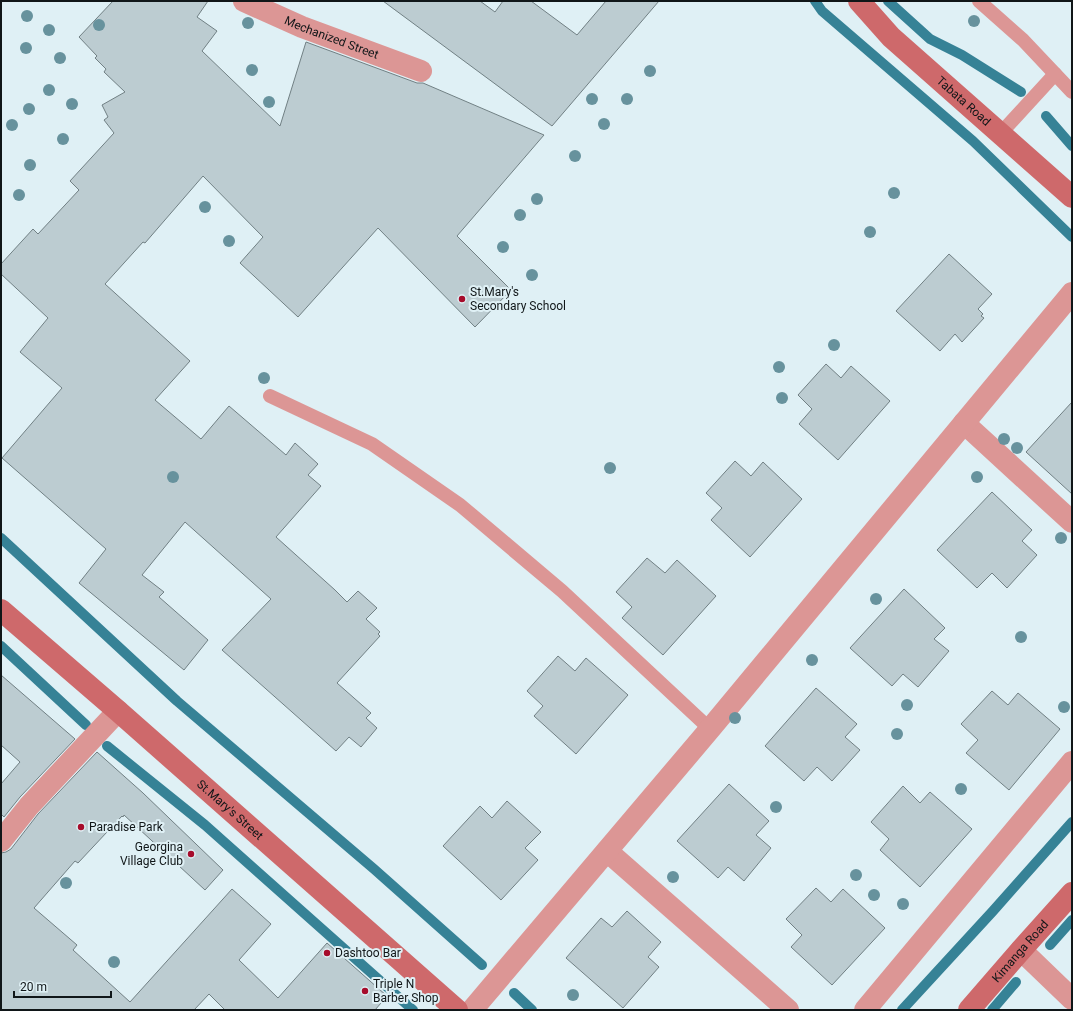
<svg xmlns="http://www.w3.org/2000/svg" width="1073" height="1011" font-family="Roboto,sans-serif">
<rect width="100%" height="100%" fill="#dff0f5"/>
<g fill="none" stroke-linecap="round" stroke-linejoin="round">
<g stroke="#368296" stroke-width="10">
<polyline points="815,1 822,11 973,141 1072,237"/>
<polyline points="888,1 930,39 962,55 1021,92"/>
<polyline points="1046,116 1072,146"/>
<polyline points="1,538 177,701 374,869 482,965"/>
<polyline points="1,646 86,725"/>
<polyline points="107,746 205,825 413,1010"/>
<polyline points="1050,945 1072,920"/>
<polyline points="514,993 532,1010"/>
<polyline points="902,1010 993,911 1072,822"/>
<polyline points="992,1010 1016,982"/>
</g>
</g>
<g fill="#bcccd1" stroke="#718084">
<polygon points="113,1 208,1 197,17 217,31 202,51 280,126 306,42 417,83 423,83 544,135 457,236 511,290 475,327 378,228 298,317 240,263 263,237 203,176 145,243 143,242 105,284 190,361 155,400 201,439 229,406 286,455 295,443 318,464 308,475 321,486 276,537 335,590 347,602 358,591 377,608 366,619 380,632 378,634 380,636 337,683 371,713 366,718 377,728 361,747 349,737 336,751 222,650 271,599 185,522 142,575 164,592 159,597 208,640 184,670 79,583 106,549 2,458 62,388 20,352 48,318 1,274 1,264 33,229 38,234 79,190 70,181 114,133 104,120 108,117 102,105 125,92 104,72 106,69 95,58 97,56 79,37"/>
<polygon points="383,1 480,1 495,12 503,1 531,1 577,35 606,1 659,1 552,126"/>
<polygon points="949,254 992,294 978,309 983,314 981,316 984,318 962,342 955,334 940,351 896,311"/>
<polygon points="826,364 841,378 851,366 890,401 838,460 799,424 812,409 798,395"/>
<polygon points="1072,402 1072,494 1026,452"/>
<polygon points="735,461 751,476 763,462 802,499 750,557 711,520 722,508 706,493"/>
<polygon points="992,492 1032,530 1022,541 1037,555 1007,588 992,573 977,588 937,550"/>
<polygon points="647,558 665,573 677,560 716,596 663,655 622,618 632,607 616,592"/>
<polygon points="904,589 945,628 934,639 949,651 918,687 903,674 892,686 850,648"/>
<polygon points="558,656 575,671 586,658 628,695 576,754 534,716 543,706 527,691"/>
<polygon points="1,675 75,739 20,797 4,817 1,814 1,784 20,762 1,745"/>
<polygon points="816,688 857,724 845,737 860,750 832,781 817,767 804,781 765,746"/>
<polygon points="992,691 1008,705 1018,693 1060,729 1009,790 966,753 978,740 961,724"/>
<polygon points="97,752 143,793 223,870 205,890 124,815 123,817 122,816 78,863 75,861 34,908 77,945 73,950 130,1002 232,889 271,924 239,960 278,998 327,943 387,996 375,1010 225,1010 209,994 194,1010 1,1010 1,853 6,852 11,849 38,814"/>
<polygon points="729,784 769,821 756,835 771,848 744,881 728,867 718,878 677,841"/>
<polygon points="903,786 920,803 930,792 972,829 920,887 880,850 889,839 871,822"/>
<polygon points="507,801 541,832 525,848 538,860 501,900 443,846 480,806 492,818"/>
<polygon points="816,888 831,902 843,889 885,928 832,985 791,947 802,935 786,919"/>
<polygon points="627,911 661,942 648,957 659,967 623,1008 566,958 601,918 612,927"/>
</g>
<g fill="none" stroke-linecap="round" stroke-linejoin="round">
<g stroke="#dc9695" stroke-width="14">
<polyline points="979,1 1023,40 1072,92"/>
<polyline points="1000,134 1055,74"/>
<polyline points="270,396 372,444 460,505 562,591 710,729"/>
</g>
<g stroke="#dc9695" stroke-width="22">
<path id="s1" d="M244 1 302 27 421 71"/>
<polyline points="964,423 1072,522"/>
<polyline points="1,841 29,806 118,711"/>
<polyline points="607,851 788,1010"/>
<polyline points="1021,950 1072,999"/>
<polyline points="472,1010 710,729 1072,293"/>
<polyline points="865,1010 1072,762"/>
</g>
<g stroke="#ce696b" stroke-width="22">
<path id="s2" d="M859 1 891 37 1072 197"/>
<path id="s3" d="M1 610 118 711 457 1010"/>
<path id="s4" d="M969 1010 1021 950 1072 893"/>
</g>
</g>
<g fill="#67929d">
<circle cx="27" cy="16" r="6"/>
<circle cx="974" cy="21" r="6"/>
<circle cx="248" cy="23" r="6"/>
<circle cx="99" cy="25" r="6"/>
<circle cx="49" cy="30" r="6"/>
<circle cx="26" cy="48" r="6"/>
<circle cx="60" cy="58" r="6"/>
<circle cx="252" cy="70" r="6"/>
<circle cx="650" cy="71" r="6"/>
<circle cx="49" cy="90" r="6"/>
<circle cx="592" cy="99" r="6"/>
<circle cx="627" cy="99" r="6"/>
<circle cx="269" cy="102" r="6"/>
<circle cx="72" cy="104" r="6"/>
<circle cx="29" cy="109" r="6"/>
<circle cx="604" cy="124" r="6"/>
<circle cx="12" cy="125" r="6"/>
<circle cx="63" cy="139" r="6"/>
<circle cx="575" cy="156" r="6"/>
<circle cx="30" cy="165" r="6"/>
<circle cx="894" cy="193" r="6"/>
<circle cx="19" cy="195" r="6"/>
<circle cx="537" cy="199" r="6"/>
<circle cx="205" cy="207" r="6"/>
<circle cx="520" cy="215" r="6"/>
<circle cx="870" cy="232" r="6"/>
<circle cx="229" cy="241" r="6"/>
<circle cx="503" cy="247" r="6"/>
<circle cx="532" cy="275" r="6"/>
<circle cx="834" cy="345" r="6"/>
<circle cx="779" cy="367" r="6"/>
<circle cx="264" cy="378" r="6"/>
<circle cx="782" cy="398" r="6"/>
<circle cx="1004" cy="439" r="6"/>
<circle cx="1017" cy="448" r="6"/>
<circle cx="610" cy="468" r="6"/>
<circle cx="173" cy="477" r="6"/>
<circle cx="977" cy="477" r="6"/>
<circle cx="1061" cy="538" r="6"/>
<circle cx="876" cy="599" r="6"/>
<circle cx="1021" cy="637" r="6"/>
<circle cx="812" cy="660" r="6"/>
<circle cx="907" cy="705" r="6"/>
<circle cx="1064" cy="707" r="6"/>
<circle cx="735" cy="718" r="6"/>
<circle cx="897" cy="734" r="6"/>
<circle cx="961" cy="789" r="6"/>
<circle cx="776" cy="807" r="6"/>
<circle cx="856" cy="875" r="6"/>
<circle cx="673" cy="877" r="6"/>
<circle cx="66" cy="883" r="6"/>
<circle cx="874" cy="895" r="6"/>
<circle cx="903" cy="904" r="6"/>
<circle cx="114" cy="962" r="6"/>
<circle cx="573" cy="995" r="6"/>
</g>
<g fill="#a60b2b" stroke="#dff0f5" stroke-width="1.5">
<circle cx="462" cy="299" r="4"/>
<circle cx="81" cy="827" r="4"/>
<circle cx="191" cy="854" r="4"/>
<circle cx="327" cy="953" r="4"/>
<circle cx="365" cy="991" r="4"/>
</g>
<g text-anchor="middle" dominant-baseline="central" stroke-width="4" stroke-linejoin="round" paint-order="stroke">
<g font-size="12" fill="#101618" stroke="#dff0f5">
<text stroke="none"><textPath href="#s1" startOffset="95">Mechanized Street</textPath></text>
<text stroke="none"><textPath href="#s2" startOffset="145">Tabata Road</textPath></text>
<text stroke="none"><textPath href="#s3" startOffset="304">St.Mary's Street</textPath></text>
<text stroke="none"><textPath href="#s4" startOffset="78">Kimanga Road</textPath></text>
</g>
<g font-size="12" fill="#101618" stroke="#dff0f5" text-anchor="start">
<text x="470" y="292">St.Mary's<tspan x="470" dy="14">Secondary School</tspan></text>
<text x="89" y="827">Paradise Park</text>
<text x="183" y="847" text-anchor="end">Georgina<tspan x="183" dy="14">Village Club</tspan></text>
<text x="335" y="953">Dashtoo Bar</text>
<text x="373" y="984">Triple N<tspan x="373" dy="14">Barber Shop</tspan></text>
</g>
</g>
<rect width="1073" height="1011" fill="none" stroke="#101618" stroke-width="4"/>
<path d="M14 991v6h97v-6" fill="none" stroke="#101618" stroke-width="2"/>
<text x="20" y="991" font-size="12" fill="#101618" stroke="#dff0f5" stroke-width="3" paint-order="stroke">20 m</text>
</svg>
